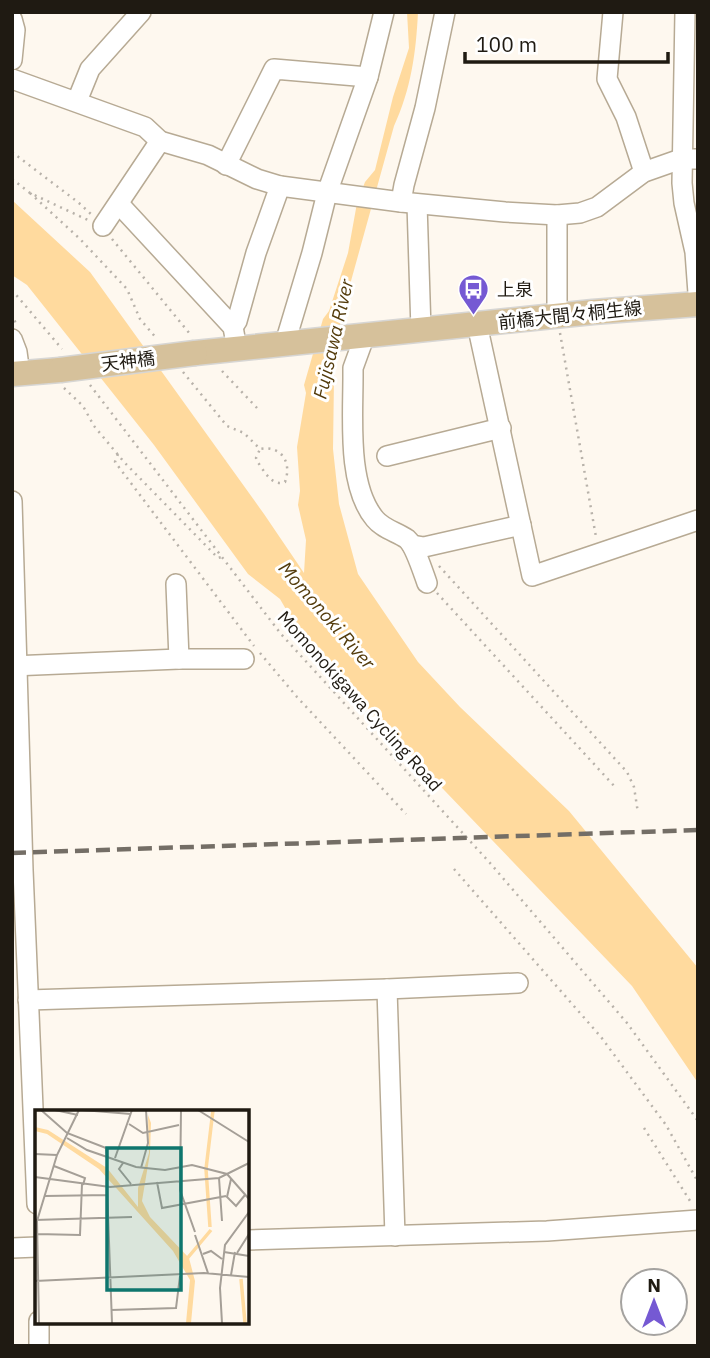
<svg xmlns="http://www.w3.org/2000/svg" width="710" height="1358" font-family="'IBM Plex Sans','Noto Sans JP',sans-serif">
<rect width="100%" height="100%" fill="#fef8ef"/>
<path fill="#ffda9e" d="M407 12H418C416 53 411 89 394 126L341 317 334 379 333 449 339 504 358 574 418 662 460 707 569 811 698 968V1083L632 986 421 766 302 637 280 599 248 574 154 445 27 285 12 275V200L90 272 264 514 304 573 306 540 298 505 300 491 297 447 306 393 304 385 323 319 329 311 348 253 357 203 365 182 375 170 393 97 409 48Z"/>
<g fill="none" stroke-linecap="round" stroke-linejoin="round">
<defs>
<g id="minor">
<polyline points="613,12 607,79 626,117 644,172"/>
<polyline points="685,12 682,183 684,203 695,252 698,293"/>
<polyline points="12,19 15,30 12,60"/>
<polyline points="12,79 145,127 160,141 208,155 257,179 280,186 401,202 505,212 557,215 580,213 597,207 644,172 681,159 698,159"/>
<polyline points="77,101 90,69 141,12"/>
<polyline points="226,165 274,69 368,77"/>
<polyline points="401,202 404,185 425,108 445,12"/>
<polyline points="119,204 233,327 237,349"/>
<polyline points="417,204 421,330"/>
<polyline points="103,226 160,141"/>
<polyline points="557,316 557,215"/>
<polyline points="477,324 532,576 698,520"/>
<polyline points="233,327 237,321 256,253 280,186"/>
<path d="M365 335 353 368V377C353 419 347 486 375 519 383 529 397 532 407 539 415 546 423 572 427 583"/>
<polyline points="12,339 17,352 20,374"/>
<polyline points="285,343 312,253 327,193 368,77 384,12"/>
<polyline points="387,456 501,428"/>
<polyline points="12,501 23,870 37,1204"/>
<polyline points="412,545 424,547 521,525"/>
<polyline points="176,584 179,659"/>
<polyline points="12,666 179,659 244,659"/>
<polyline points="387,989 395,1236"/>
<polyline points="28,1000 387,989 518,983"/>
<polyline points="247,1240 547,1231 698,1220"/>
<polyline points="12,1248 37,1247"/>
<polyline points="39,1321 39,1346"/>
</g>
<g id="major">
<polyline points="195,353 593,312 698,304"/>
<polyline points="12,374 60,370"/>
</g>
</defs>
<use href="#minor" stroke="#b7aa94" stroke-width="22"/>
<use href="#major" stroke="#d7d6d4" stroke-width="27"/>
<g stroke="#b8b2aa" stroke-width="2.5" stroke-dasharray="2 5" stroke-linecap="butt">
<polyline points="12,152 79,203 92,215"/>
<polyline points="12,179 30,193 90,221"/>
<polyline points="30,193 80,239 127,289 140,319 157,339"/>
<polyline points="112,239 190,334"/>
<polyline points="12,290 62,349"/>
<polyline points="12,314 16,324"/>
<polyline points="560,333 596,537"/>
<polyline points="222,371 257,408"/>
<path d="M183 372 227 426 244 433 260 449C282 445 292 463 285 482 272 487 264 471 257 461L256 458 260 449"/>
<polyline points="90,385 281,634 490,863 627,1023 698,1121"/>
<polyline points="64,388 83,406 94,426 124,462 218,558 222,557"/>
<polyline points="118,454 115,462 254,646"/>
<polyline points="439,566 627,772 634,787 638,813"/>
<polyline points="437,593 616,788"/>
<polyline points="260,653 297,697 406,814"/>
<polyline points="454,869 601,1037 666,1125 698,1182"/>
<polyline points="644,1128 692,1204"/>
</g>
<use href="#minor" stroke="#fff" stroke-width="19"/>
<use href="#major" stroke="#d6c19b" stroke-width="24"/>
<polyline stroke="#746e66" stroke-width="4.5" stroke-dasharray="14 7" stroke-linecap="butt" points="12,853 698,830"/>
<defs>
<polyline id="major-bridge" points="60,370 195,353"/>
</defs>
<use href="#major-bridge" stroke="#d7d6d4" stroke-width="27" stroke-linecap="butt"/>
<use href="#major-bridge" stroke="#d6c19b" stroke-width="24"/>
</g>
<defs>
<symbol id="bus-pin" viewBox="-11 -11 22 30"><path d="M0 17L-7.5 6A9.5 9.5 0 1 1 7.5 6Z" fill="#7559d3" stroke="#fff"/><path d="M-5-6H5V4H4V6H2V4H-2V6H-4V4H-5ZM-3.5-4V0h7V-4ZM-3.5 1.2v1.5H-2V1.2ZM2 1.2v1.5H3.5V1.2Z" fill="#fff"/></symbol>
</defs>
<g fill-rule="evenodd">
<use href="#bus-pin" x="456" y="272" width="35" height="47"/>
</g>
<g text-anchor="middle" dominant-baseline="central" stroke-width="6" stroke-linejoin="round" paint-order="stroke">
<g font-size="18" fill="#1f1a12" stroke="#fff" text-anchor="start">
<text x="497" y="289">上泉</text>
</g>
<g font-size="18" fill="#1f1a12" stroke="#fff">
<text transform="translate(570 315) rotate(-6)">前橋大間々桐生線</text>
<text transform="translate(128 361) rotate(-7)">天神橋</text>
<text transform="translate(360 701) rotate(48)">Momonokigawa Cycling Road</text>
</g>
<g font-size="19" font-style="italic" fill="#543c0c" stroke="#fff">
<text transform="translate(333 339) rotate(-77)">Fujisawa River</text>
<text transform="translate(327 615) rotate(49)">Momonoki River</text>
</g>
</g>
<g transform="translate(35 1110)">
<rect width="214" height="214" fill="#fef8ef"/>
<path d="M113 5 116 13 115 43 107 91 115 107 154 148 160 171 156 213H151L155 170 138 141 64 59 12 24 0 21V17L13 20 72 58 103 97V78L114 43Z" fill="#ffda9e"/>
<path fill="none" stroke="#ffda9e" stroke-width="3.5" d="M175 117 171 59 178 0M150 151 176 120M206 169 210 213"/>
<path fill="none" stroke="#a59f97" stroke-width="2" d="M6 0 32 23 71 38 72 46M20 0 43 5M47 0 96 4M146 0 145 80 160 122M163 0 214 32M94 14 108 23 144 15M32 28 52 40 101 57 130 60 157 55 192 64 214 89M0 44 22 45M80 48 97 0M88 53 84 59 96 74M19 56 50 68 48 75M106 58 113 33 111 0M0 67 75 77 184 68 214 53M184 68 187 111M196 69 192 87 201 96 210 85M122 72 127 98 191 86M72 77 77 213M10 86 73 85M0 110 97 107M2 124 45 125 47 74M160 125 173 163M189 142 214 146M202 143 214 124M168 144 176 141 187 149M196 165 200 142M0 171 169 163 214 167M76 200 141 198 145 166M4 213 2 111 22 45 44 0M187 213 185 178 190 135 214 102"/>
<path fill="#0f766e" fill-opacity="0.15" stroke="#0f766e" stroke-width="3.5" d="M72 38H146V180H72Z"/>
<rect width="214" height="214" fill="none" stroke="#1f1a12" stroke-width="3.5"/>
</g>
<rect width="710" height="1358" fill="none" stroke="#1f1a12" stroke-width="28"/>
<g transform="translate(654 1302)"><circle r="33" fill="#ffffff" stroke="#a5a3a0" stroke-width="2"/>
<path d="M0-5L12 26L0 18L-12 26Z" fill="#7559d3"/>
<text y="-10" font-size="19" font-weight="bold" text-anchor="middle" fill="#1f1a12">N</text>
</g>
<path d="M465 52v10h203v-10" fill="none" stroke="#1f1a12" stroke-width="3.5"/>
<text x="476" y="52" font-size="21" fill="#1f1a12" stroke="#ffffff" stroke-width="5" paint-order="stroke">100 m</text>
</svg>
